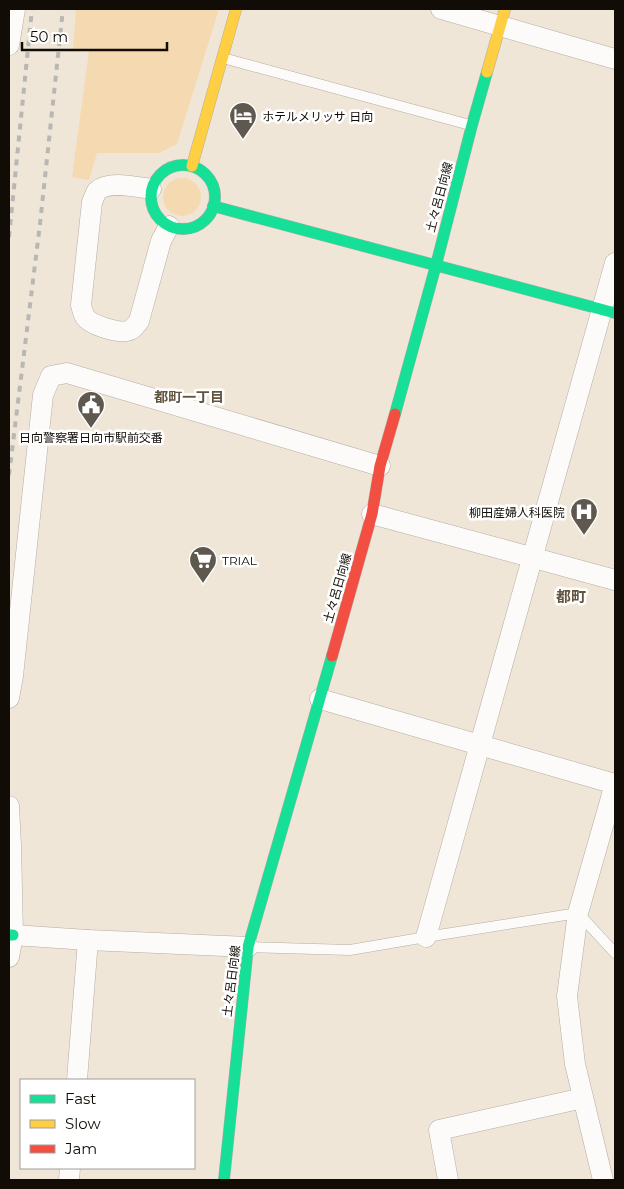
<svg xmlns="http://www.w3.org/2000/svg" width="624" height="1189" font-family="Montserrat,'Noto Sans JP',sans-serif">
<rect width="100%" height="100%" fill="#efe6d8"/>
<g fill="#f5d9b1">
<polygon points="76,9 219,9 177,144 159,153 97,153 89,180 72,177 89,51 73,50"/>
<circle cx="182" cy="197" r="19"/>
</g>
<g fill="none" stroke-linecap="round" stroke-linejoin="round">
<defs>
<g id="lane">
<polyline points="223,58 470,125"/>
<polyline points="249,947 350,950 426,937 578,913 615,953"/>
</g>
<g id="street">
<polyline points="441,9 615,59"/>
<polyline points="9,45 15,9"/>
<path d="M151 189C136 187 109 180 97 191 95 194 94 198 92 202L81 305C82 309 83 313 85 317 91 325 116 333 127 331 133 330 135 326 139 321L161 241 169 226"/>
<polyline points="372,514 615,580"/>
<polyline points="9,698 13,676 43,395 51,376 67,373 380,466"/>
<polyline points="320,699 615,784"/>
<polyline points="9,806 11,846 13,935 9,957"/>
<polyline points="13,935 88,940 248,947"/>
<polyline points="426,937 615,263"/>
<polyline points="77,1080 88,940"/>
<polyline points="69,1180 70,1168"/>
<polyline points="448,1180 439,1130 583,1098"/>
<polyline points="603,1180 575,1064 567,996 578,913 615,784"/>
</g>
<g id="fast">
<circle cx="183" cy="197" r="32"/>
<polyline points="213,206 615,313"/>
<polyline points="395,414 436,265 472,125 487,72"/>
<polyline points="9,935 13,935"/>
<polyline points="224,1180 248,947 332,656"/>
</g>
<g id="slow">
<polyline points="487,72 505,9"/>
<polyline points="192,166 236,9"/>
</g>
<polyline id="jam" points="332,656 372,514 380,466 395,414"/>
</defs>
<use href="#lane" stroke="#b4ada3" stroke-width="11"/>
<use href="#street" stroke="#b4ada3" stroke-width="21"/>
<use href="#fast" stroke="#b4ada3" stroke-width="12"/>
<use href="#slow" stroke="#b4ada3" stroke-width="12"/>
<use href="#jam" stroke="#b4ada3" stroke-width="12"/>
<use href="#lane" stroke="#fdfbf9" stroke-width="10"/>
<use href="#street" stroke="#fdfbf9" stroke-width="20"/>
<use href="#fast" stroke="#16e098" stroke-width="11"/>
<use href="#slow" stroke="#ffcf43" stroke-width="11"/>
<use href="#jam" stroke="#f24e42" stroke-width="11"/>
<g stroke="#b9b7b3" stroke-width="4" stroke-dasharray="6 6" stroke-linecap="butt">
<polyline points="9,237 32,9"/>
<polyline points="9,475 40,224 63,9"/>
</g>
</g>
<defs>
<symbol id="hotel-pin" viewBox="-11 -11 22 30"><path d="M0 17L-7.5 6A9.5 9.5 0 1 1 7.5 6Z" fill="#5f584f" stroke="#fff"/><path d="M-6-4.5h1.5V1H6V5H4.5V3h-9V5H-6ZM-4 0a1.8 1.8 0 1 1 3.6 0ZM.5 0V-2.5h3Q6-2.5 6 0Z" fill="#fff"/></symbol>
<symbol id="civic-pin" viewBox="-11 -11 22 30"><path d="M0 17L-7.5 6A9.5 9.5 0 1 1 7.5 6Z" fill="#5f584f" stroke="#fff"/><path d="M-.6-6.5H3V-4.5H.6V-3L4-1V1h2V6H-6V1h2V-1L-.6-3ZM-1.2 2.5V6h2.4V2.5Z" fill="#fff"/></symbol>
<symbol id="hospital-pin" viewBox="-11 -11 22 30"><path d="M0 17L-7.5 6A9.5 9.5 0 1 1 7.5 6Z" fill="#5f584f" stroke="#fff"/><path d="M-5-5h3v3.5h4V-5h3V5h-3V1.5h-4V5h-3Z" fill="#fff"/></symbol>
<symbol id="supermarket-pin" viewBox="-11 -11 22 30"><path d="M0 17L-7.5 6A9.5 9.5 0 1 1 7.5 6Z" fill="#5f584f" stroke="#fff"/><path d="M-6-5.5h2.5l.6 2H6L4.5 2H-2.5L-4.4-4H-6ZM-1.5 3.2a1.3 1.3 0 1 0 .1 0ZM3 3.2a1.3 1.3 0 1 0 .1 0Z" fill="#fff"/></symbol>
</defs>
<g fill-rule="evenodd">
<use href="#hotel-pin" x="227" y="100" width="32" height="43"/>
<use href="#civic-pin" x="75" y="389" width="32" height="43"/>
<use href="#hospital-pin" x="568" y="496" width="32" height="43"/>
<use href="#supermarket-pin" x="187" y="544" width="32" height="43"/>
</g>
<g text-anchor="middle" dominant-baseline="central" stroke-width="5" stroke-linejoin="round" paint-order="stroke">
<g font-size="12" fill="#110c05" stroke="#fff" text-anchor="start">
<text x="262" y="116">ホテルメリッサ 日向</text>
<text x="91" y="437" text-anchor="middle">日向警察署日向市駅前交番</text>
<text x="565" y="512" text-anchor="end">柳田産婦人科医院</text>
<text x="222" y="560">TRIAL</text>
</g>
<g font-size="12" fill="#110c05" stroke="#fff">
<text transform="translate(439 197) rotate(-75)">土々呂日向線</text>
<text transform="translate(337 588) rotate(-74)">土々呂日向線</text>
<text transform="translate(231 981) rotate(-83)">土々呂日向線</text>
</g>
<g font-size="14" font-weight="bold" fill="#635440" stroke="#fff">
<text x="189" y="397">都町一丁目</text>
</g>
<g font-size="15" font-weight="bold" fill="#635440" stroke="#fff">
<text x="571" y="596">都町</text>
</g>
</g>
<rect width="624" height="1189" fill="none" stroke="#110c05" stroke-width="20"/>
<rect x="20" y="1079" width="175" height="90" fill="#ffffff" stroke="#a09e9b"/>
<rect x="30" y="1095" width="25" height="8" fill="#16e098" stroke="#a09e9b"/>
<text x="65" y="1104" font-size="15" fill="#110c05">Fast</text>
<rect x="30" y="1120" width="25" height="8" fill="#ffcf43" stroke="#a09e9b"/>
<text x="65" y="1129" font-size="15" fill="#110c05">Slow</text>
<rect x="30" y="1145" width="25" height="8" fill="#f24e42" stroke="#a09e9b"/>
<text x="65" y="1154" font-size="15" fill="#110c05">Jam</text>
<path d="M22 42v8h145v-8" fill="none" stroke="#110c05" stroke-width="2.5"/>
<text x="30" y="42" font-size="15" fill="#110c05" stroke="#ffffff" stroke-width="4" paint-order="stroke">50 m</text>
</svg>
